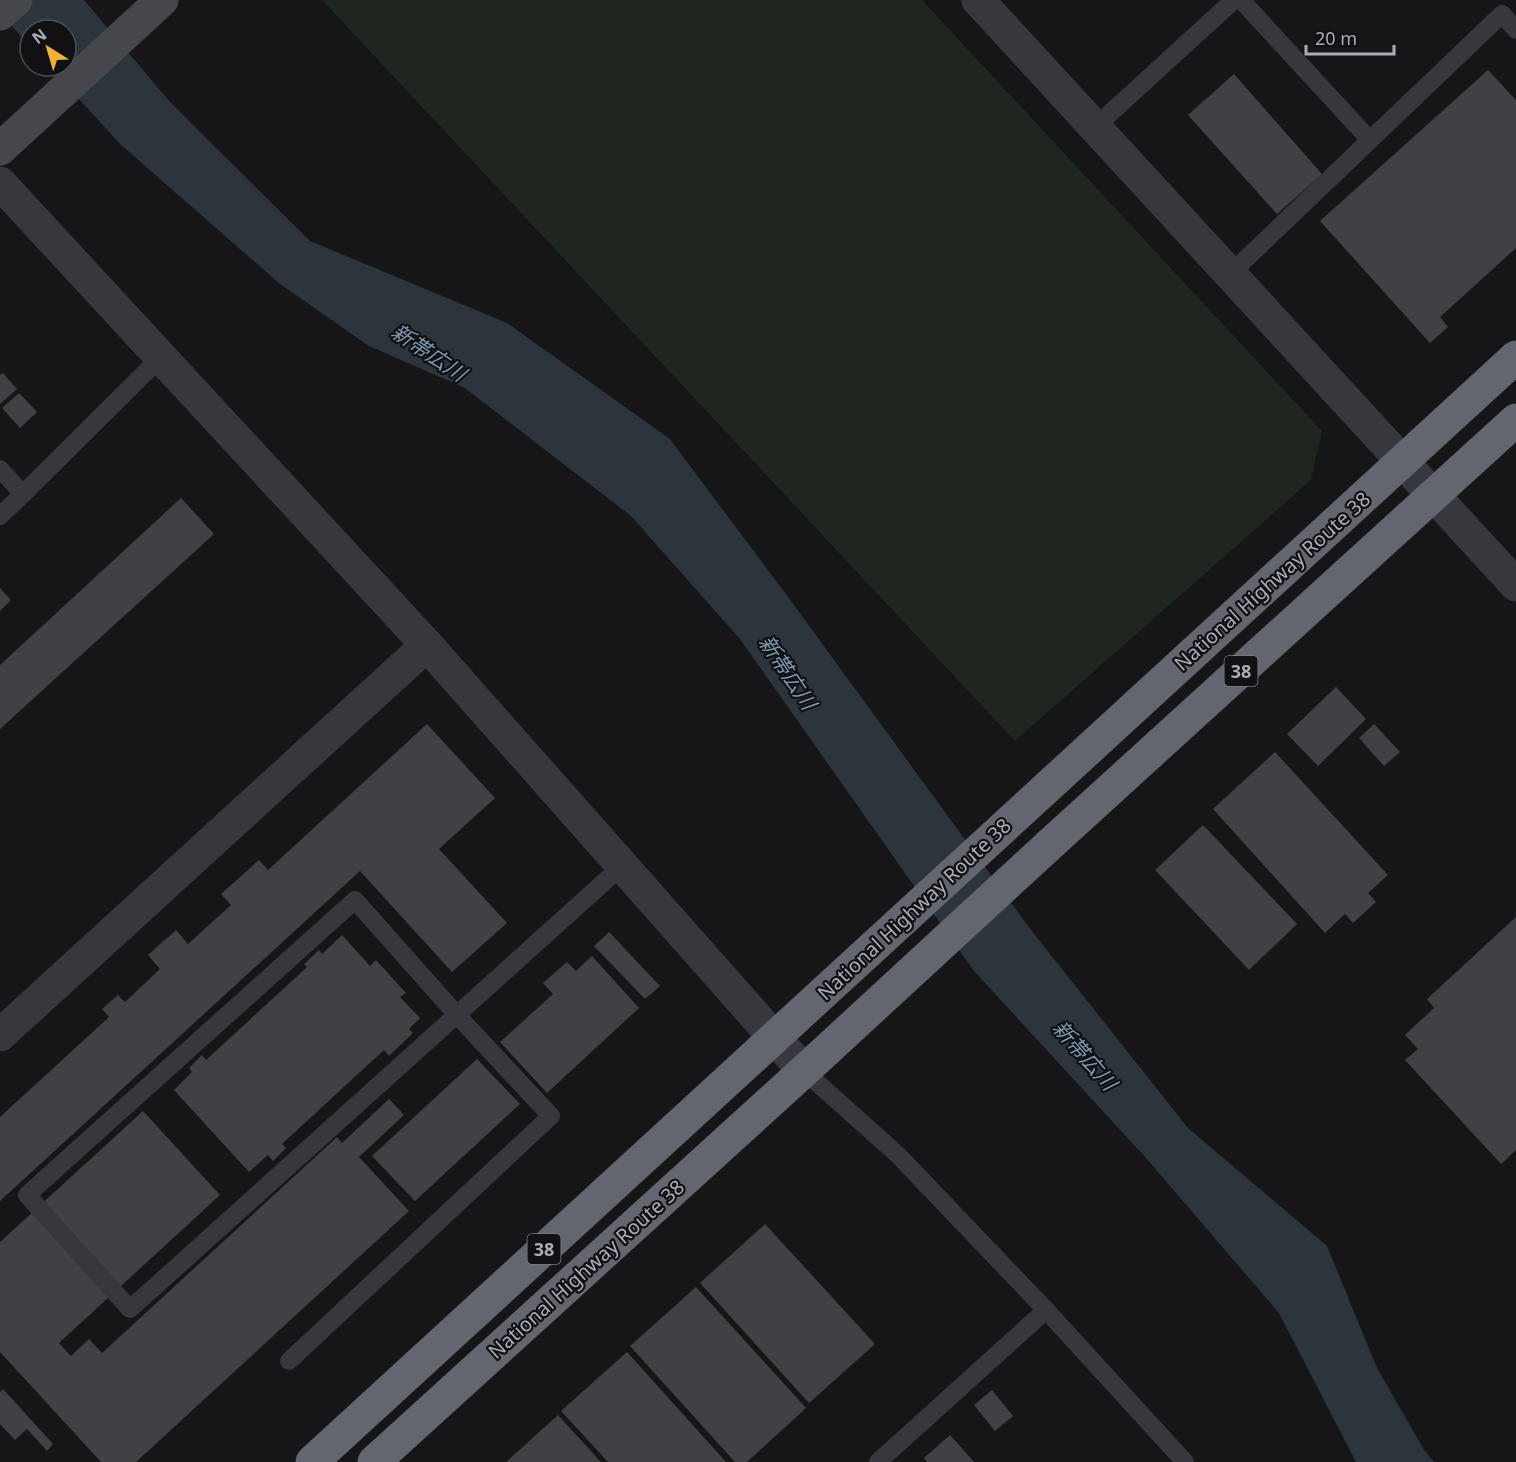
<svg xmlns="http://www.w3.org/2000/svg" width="1516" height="1462" font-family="'Noto Sans','Noto Sans JP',sans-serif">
<rect width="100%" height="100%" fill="#161618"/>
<polygon fill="#1e261f" points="322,0 922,0 1322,431 1311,480 1015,741"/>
<polygon fill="#2c353c" points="0,0 84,0 170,102 310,241 507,323 670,439 791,601 1031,930 1188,1128 1327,1246 1377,1368 1424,1450 1434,1462 1356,1462 1279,1313 1146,1158 974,971 740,639 631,516 465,388 369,346 280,284 120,144 49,66 66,66 66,30 30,30 30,46 0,13"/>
<g fill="#404145">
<polygon points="1488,70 1516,100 1516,248 1440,317 1448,327 1430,343 1320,221"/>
<polygon points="1234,74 1322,174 1277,214 1188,115"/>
<polygon points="3,373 17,389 0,404 0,375"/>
<polygon points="19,393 37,412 20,428 2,408"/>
<polygon points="181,498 214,534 0,729 0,665"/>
<polygon points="0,588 11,600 0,611"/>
<polygon points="1336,687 1366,719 1318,766 1287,734"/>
<polygon points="427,724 495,798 439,849 507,923 452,972 360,871 0,1201 0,1117 109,1017 102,1009 118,995 125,1002 160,969 148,955 176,930 188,944 231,905 221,894 259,860 268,870"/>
<polygon points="1374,724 1400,752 1384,766 1359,738"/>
<polygon points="1275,752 1388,875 1368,893 1376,902 1353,923 1345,914 1325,933 1213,809"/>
<polygon points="1203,825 1297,924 1249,970 1155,870"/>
<polygon points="1516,917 1516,1150 1501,1164 1405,1060 1418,1049 1405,1035 1434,1008 1427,999"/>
<polygon points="609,932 660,986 645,999 594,946"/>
<polygon points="342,935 370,966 376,960 406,993 400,997 420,1018 409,1029 413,1033 389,1056 384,1050 282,1144 286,1148 273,1161 268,1155 249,1172 174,1090 192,1072 189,1068 202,1055 206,1060 307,967 304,964 319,950 322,954"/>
<polygon points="592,956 639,1008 547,1093 500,1042 553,994 543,983 567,962 576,971"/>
<polygon points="477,1059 520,1104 415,1201 372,1156"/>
<polygon points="389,1099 404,1115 359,1157 409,1211 136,1462 101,1462 0,1352 0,1242 143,1111 220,1195 59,1343 71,1356 89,1339 102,1353 337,1137 342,1143"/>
<polygon points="765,1224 875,1344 809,1403 700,1283"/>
<polygon points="696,1287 806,1408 747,1462 735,1462 630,1346"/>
<polygon points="627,1352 726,1462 608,1462 561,1411"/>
<polygon points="3,1389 53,1444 47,1451 27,1429 15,1440 0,1424 0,1392"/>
<polygon points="992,1390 1013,1416 995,1431 974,1405"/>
<polygon points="558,1415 601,1462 506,1462"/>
<polygon points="950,1435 974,1462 927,1462 924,1458"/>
</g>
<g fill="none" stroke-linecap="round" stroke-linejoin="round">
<g stroke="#37383d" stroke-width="18">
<polyline points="1241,0 1370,140"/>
<polyline points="1095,127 1234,0"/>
<polyline points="1230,274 1502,14 1516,30"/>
<polyline points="0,469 23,494 161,357"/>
<polyline points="0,516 23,494"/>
<polyline points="804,1071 898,1155 1046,1310 1185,1462"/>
<polyline points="289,1361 551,1116 457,1015 355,900 27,1195 130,1309 623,865"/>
<polyline points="878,1462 1046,1310"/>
</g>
<g stroke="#37383d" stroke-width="33">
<polyline points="978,0 1516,585"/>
<polyline points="0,183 427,645 804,1071"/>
<polyline points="0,1035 427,645"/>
</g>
<g stroke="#45474d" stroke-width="33">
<polyline points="0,14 16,0"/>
<polyline points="0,149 162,0"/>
</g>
<g stroke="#63666e" stroke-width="33">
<polyline points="312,1462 1516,357"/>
<polyline points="374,1462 804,1071 1047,847 1516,420"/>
</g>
</g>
<g text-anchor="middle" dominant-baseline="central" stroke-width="4.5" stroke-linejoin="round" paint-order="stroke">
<g fill="#111113" stroke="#7b7e86" stroke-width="1.5">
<rect x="1224.5" y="656" width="33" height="30" rx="4.5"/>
<rect x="527.5" y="1234" width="33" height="30" rx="4.5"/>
</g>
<g font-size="18" font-weight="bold" fill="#a8adb8">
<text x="1241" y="671">38</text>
<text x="544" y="1249">38</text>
</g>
<g font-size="20" fill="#a8adb8" stroke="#111113">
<text transform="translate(1272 581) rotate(-42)">National Highway Route 38</text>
<text transform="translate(914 909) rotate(-43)">National Highway Route 38</text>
<text transform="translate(586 1269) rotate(-42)">National Highway Route 38</text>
</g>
<g font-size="21" font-style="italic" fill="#7f9bb3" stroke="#111113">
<text transform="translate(429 352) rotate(34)">新帯広川</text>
<text transform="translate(788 672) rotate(56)">新帯広川</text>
<text transform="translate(1085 1055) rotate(49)">新帯広川</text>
</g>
</g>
<g transform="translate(48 48) rotate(323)"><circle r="28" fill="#111113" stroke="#4d4f55" stroke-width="1.5"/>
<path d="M0-4.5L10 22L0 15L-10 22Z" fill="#f2b134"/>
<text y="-9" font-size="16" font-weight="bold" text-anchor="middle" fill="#a8adb8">N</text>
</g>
<path d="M1306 45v9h88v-9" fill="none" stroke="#a8adb8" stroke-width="3"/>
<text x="1315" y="45" font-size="18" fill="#a8adb8" stroke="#111113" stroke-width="4.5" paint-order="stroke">20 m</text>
</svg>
